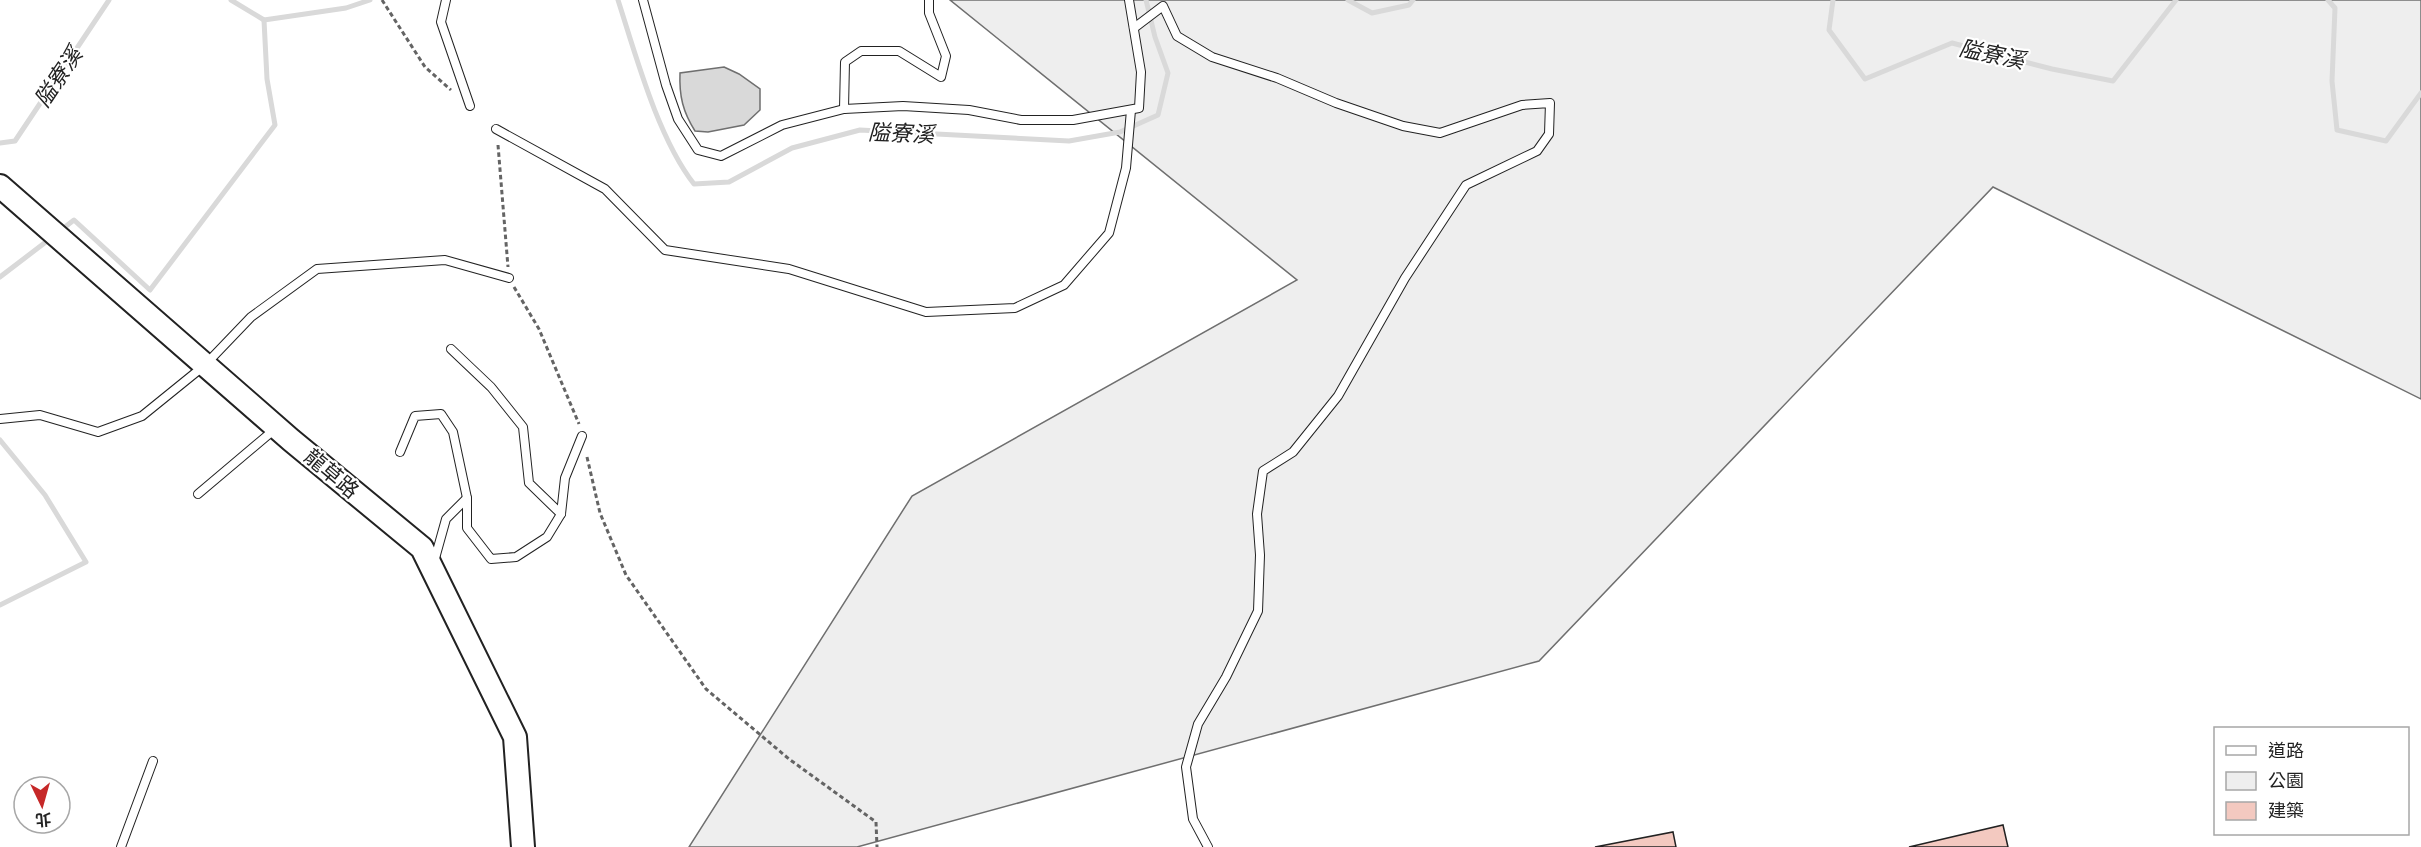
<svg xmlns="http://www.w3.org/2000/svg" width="2421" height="847" font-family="Mulish,'Noto Sans TC',sans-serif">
<rect width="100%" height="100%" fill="#fff"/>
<polygon fill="#eee" stroke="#6f6f6f" stroke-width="1.5" points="950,0 2421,0 2421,399 1993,187 1539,661 857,847 689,847 912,496 1297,280"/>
<path fill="#d9d9d9" stroke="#6f6f6f" stroke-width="1.5" d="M724 67 739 74 760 89V110L744 125 708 132 695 131C683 112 679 96 680 73Z"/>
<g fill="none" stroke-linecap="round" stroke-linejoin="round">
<g stroke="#d9d9d9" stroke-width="5">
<polyline points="231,0 264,20 346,8 370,0"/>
<path d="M618 0C636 56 658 138 694 184L729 182 792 148 860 130 1069 141 1120 132 1158 115 1168 73 1155 37 1146 0"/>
<polyline points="1348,0 1372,13 1409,5 1413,0"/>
<polyline points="1833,0 1829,30 1865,79 1952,43 2052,69 2113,81 2176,0"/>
<polyline points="2328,0 2335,8 2332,81 2337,130 2386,141 2421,93"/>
<polyline points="0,143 15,141 109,0"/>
<polyline points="61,230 74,220 150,290 275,125 267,79 264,20"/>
<polyline points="0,277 51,238"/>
<polyline points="0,440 45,495 86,562 0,605"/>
</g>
</g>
<g fill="#f3c9c0" stroke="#222" stroke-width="1.5">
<polygon points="2003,825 2008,847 1909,847"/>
<polygon points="1673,832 1676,847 1595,847"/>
</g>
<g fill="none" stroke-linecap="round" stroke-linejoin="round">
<defs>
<g id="lane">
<polyline points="446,0 441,22 470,106"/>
<polyline points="643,0 666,85 678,119 698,150 721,156 782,125 844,109 903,106 969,110 1021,120 1073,120 1139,108 1141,72 1129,0"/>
<polyline points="1134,28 1163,6 1177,36 1212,57 1277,78 1336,103 1403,126 1440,133 1522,105 1550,103 1549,134 1537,151 1466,185 1405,278 1338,396 1293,452 1263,471 1257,514 1260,555 1258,611 1226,677 1198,724 1186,767 1193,819 1208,847"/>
<polyline points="844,109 845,62 861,51 899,51 941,77 946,56 929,13 929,0"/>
<polyline points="496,129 605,189 665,250 789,269 926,312 1015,308 1064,285 1109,233 1126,168 1131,110"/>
<polyline points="451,349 491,387 523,427 529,483 561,514"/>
<polyline points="0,419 40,415 98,432 142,416 205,365 251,317 317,269 445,260 509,278"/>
<polyline points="400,452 415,416 441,414 453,432 467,498"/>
<polyline points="198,494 275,429"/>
<polyline points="434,562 446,519 467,498 467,528 491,559 516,557 547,537 561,514 565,478 582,436"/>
<polyline points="121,847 153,761"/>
</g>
<polyline id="secondary" points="0,186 291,440 422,548 515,737 523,847"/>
</defs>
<use href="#lane" stroke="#222" stroke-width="10"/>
<use href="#secondary" stroke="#222" stroke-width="26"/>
<g stroke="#646464" stroke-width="3" stroke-dasharray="4.5 3" stroke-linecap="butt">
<polyline points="382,0 425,67 451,90"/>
<polyline points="498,145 508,267"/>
<polyline points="514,287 539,329 579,424"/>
<polyline points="587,457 600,513 626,575 706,689 789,759 876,822 877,847"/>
</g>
<use href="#lane" stroke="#fff" stroke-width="8"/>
<use href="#secondary" stroke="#fff" stroke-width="22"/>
</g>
<g text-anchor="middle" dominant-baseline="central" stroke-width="4.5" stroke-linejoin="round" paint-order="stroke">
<g font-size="21" fill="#222" stroke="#fff">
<text transform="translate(332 473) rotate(40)">龍草路</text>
</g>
<g font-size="22" font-style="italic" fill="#222" stroke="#fff">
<text transform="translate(1992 54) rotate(12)">隘寮溪</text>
<text transform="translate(58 77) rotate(-56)">隘寮溪</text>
<text transform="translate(901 133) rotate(2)">隘寮溪</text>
</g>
</g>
<rect x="2214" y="727" width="195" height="108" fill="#ffffff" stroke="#a7a7a7" stroke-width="1.5"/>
<rect x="2226" y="746" width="30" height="9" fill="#ffffff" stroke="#a7a7a7" stroke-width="1.5"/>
<text x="2268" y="757" font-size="18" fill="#222222">道路</text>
<rect x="2226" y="772" width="30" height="18" fill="#eeeeee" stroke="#a7a7a7" stroke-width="1.5"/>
<text x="2268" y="787" font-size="18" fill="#222222">公園</text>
<rect x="2226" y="802" width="30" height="18" fill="#f3c9c0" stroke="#a7a7a7" stroke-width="1.5"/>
<text x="2268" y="817" font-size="18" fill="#222222">建築</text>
<g transform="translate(42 805) rotate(175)"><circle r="28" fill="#ffffff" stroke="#a7a7a7" stroke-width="1.5"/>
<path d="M0-4.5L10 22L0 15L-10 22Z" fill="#c62828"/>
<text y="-9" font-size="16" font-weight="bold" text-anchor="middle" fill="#222222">北</text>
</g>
</svg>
